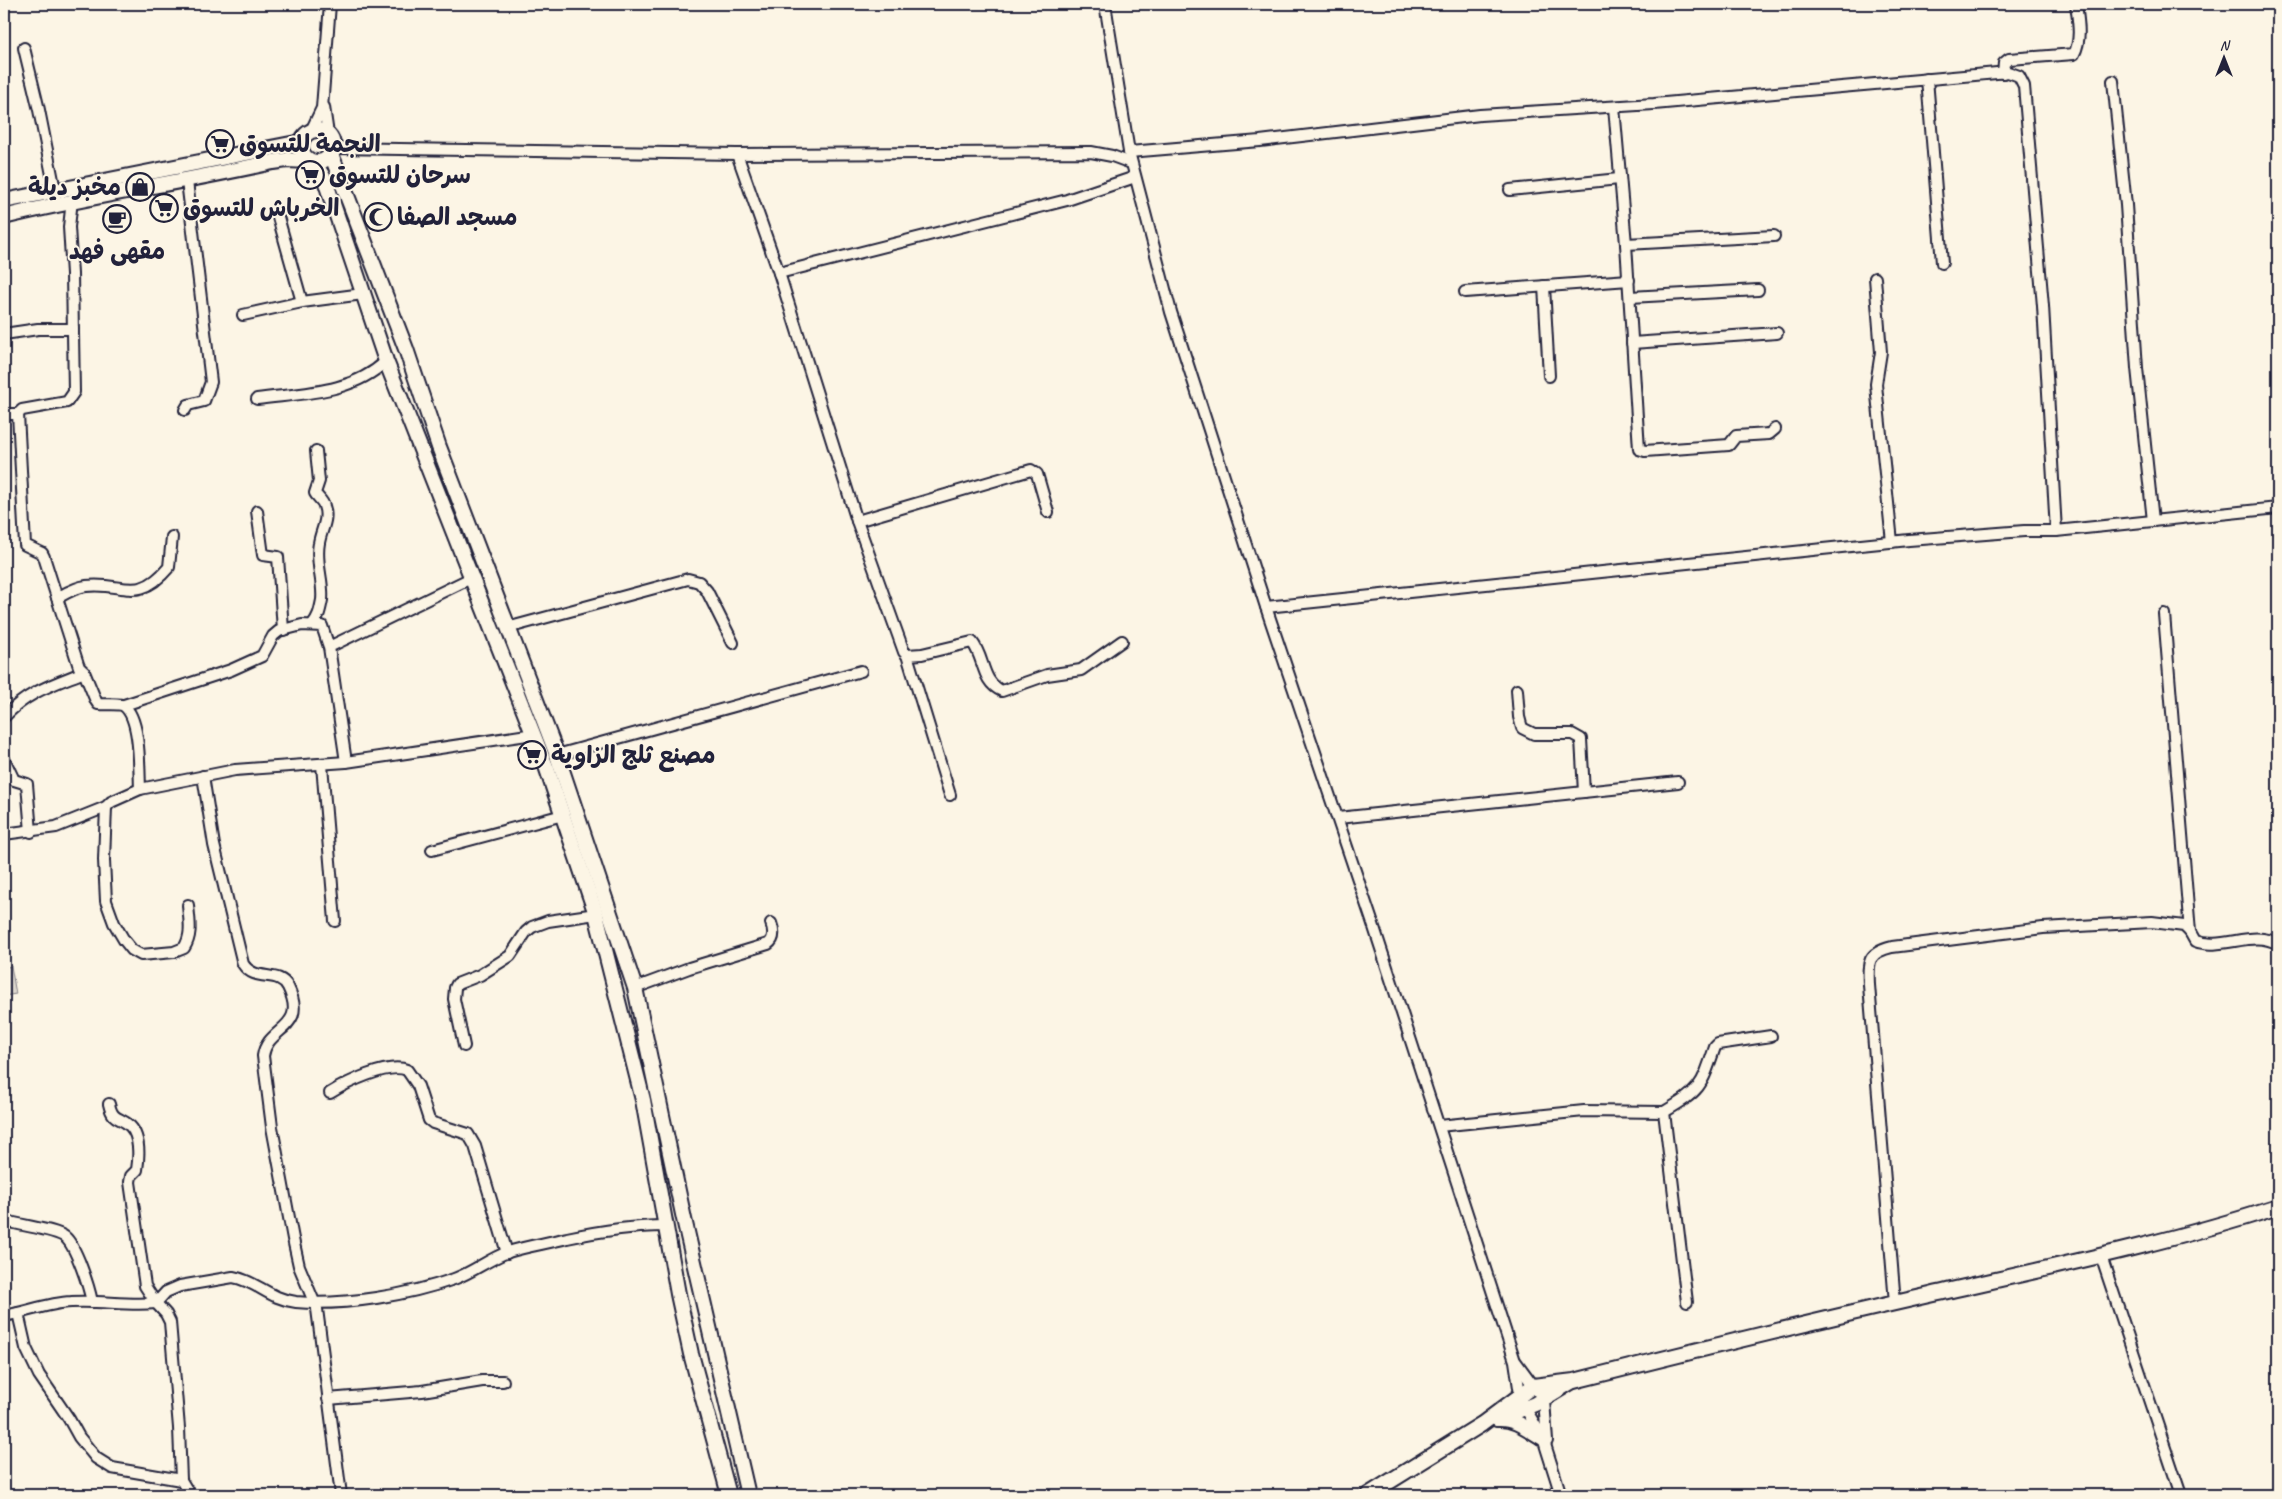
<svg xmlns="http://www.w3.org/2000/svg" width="2282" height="1499" font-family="Caveat,'Playpen Sans Arabic',sans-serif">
<rect width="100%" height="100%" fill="#fcf5e5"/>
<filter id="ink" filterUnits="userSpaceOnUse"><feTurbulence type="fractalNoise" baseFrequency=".02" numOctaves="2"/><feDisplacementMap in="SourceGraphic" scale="10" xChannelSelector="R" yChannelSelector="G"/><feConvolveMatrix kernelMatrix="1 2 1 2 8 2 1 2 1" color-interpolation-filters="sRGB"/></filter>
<g filter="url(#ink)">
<polygon fill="#dcd6cc" stroke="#7f7c84" points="11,966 16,994 4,996 4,968"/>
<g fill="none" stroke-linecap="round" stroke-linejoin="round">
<defs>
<g id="street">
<polyline points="1105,4 1129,152 1171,312 1266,607 1372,921 1515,1361 1521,1401 1543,1438 1561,1495"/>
<polyline points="24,48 39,110 55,190"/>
<path d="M2003 73 2004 63 2009 59 2074 54C2082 39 2078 20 2076 4"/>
<polyline points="1927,79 1942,263"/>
<polyline points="2113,81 2126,205 2137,368 2153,521"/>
<polyline points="324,107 328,134"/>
<polyline points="1614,107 1626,244 1639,449 1645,451 1729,445 1736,436 1769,434 1775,429"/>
<polyline points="311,131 322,108 330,4"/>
<polyline points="333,148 737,154 1091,152 1112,156 1131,163"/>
<polyline points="1129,152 1260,141 1480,115 1654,104 2008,72 2019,76 2024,86 2043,306 2056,531 2024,531 1909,540 1266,607"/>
<path d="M737 154 779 273 857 521 904 652 907 655 922 654 972 642C985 658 981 682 1002 691L1047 675 1081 670 1122 641"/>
<polyline points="1510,190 1619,179"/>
<path d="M72 200 69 227 72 274 74 392 67 402 22 410 18 414 25 545 42 553 44 557 79 667 84 672 96 701 98 704C105 705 120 703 124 706 141 719 139 770 140 789"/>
<polyline points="278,217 302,302"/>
<polyline points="1626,244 1774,236"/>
<polyline points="779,273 1067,200 1135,177"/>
<polyline points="1875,278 1881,352 1876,384 1877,395 1892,542"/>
<polyline points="1544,286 1549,376"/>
<polyline points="1465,292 1629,280"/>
<polyline points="1630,297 1758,290"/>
<polyline points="243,315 302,302 363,294"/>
<polyline points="4,334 38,329 73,329"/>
<polyline points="1632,343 1777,333"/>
<path d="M257 399C301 393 352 394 386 361"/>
<polyline points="185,410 188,405 204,401 211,382 187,181"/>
<polyline points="4,414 18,414"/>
<polyline points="257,511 263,555 278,557 283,630"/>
<polyline points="857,521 1031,470 1037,474 1048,512"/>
<polyline points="2056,531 2278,508"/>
<path d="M57 598C66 593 76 587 86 586 123 581 137 605 169 567L172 537"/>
<polyline points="2164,614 2190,932"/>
<path d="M312 625C319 617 320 610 322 600 324 581 315 563 319 543 321 530 329 519 324 506 323 501 317 497 315 493L319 481 316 451"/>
<polyline points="507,628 688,579 699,582 707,591 733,643"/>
<polyline points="907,655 950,795"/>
<polyline points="1517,690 1519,717 1522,728 1534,734 1572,734 1581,739 1584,792"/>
<polyline points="124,705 231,670 262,656 273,636 279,631 302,625 322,626 329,647"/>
<path d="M4 717C29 691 52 685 84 672"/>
<polyline points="557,755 861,671"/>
<polyline points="4,759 14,780 27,784 31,832"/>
<polyline points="346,762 329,647 473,577"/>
<polyline points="322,765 335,921"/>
<path d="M203 776 214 845 243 964C255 983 279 969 288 987 309 1030 267 1026 263 1056L272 1127 293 1239 299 1266 317 1309 341 1495"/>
<path d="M106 807 104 860 106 901 114 923 124 940 132 950 141 955 174 952 184 948C193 934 189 920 188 905"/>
<polyline points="1338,818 1678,782"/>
<polyline points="4,834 56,827 106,807 111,802 140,789 235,770 346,762 534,734"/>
<polyline points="432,850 563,815"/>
<path d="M635 988 689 968 768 944C775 939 774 931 771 923"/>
<polyline points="464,1046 454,999 455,988 457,984 480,975 510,956 526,932 532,927 548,921 596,914"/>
<path d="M330 1093C346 1083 388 1062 407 1070L418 1086 429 1120 433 1123 468 1134 475 1146 507 1253"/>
<path d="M109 1104C113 1122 120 1116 130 1126 140 1136 139 1157 137 1170L131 1176 130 1182 145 1286 156 1303 166 1314 170 1322 179 1428 181 1480 190 1495"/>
<path d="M1664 1112C1701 1090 1701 1088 1715 1047L1718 1044 1771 1036"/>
<polyline points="1439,1126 1584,1111 1664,1112 1687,1302"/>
<path d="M4 1220C19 1226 55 1229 65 1237 76 1246 89 1287 92 1302"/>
<polyline points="2101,1256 2181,1495"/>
<path d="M1895 1303 1869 985C1868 962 1867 953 1892 947L2043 928 2152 922 2184 926 2190 932 2195 941C2222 951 2253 929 2278 944"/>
<polyline points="18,1313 26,1348 39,1375 69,1419 79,1437 96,1458 112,1468 181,1480"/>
<path d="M4 1316C27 1312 48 1303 71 1302 100 1300 127 1306 156 1303L166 1292 180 1286 233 1277C257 1281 269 1299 296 1302 344 1306 409 1295 454 1279 473 1272 489 1259 508 1252 527 1246 548 1243 567 1238 600 1231 632 1226 665 1226"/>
<polyline points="1516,1362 1544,1400 1547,1441"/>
<polyline points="328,1399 422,1391 482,1381 503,1381"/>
</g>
<g id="secondary">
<circle cx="317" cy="146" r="16"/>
<polyline points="331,154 406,349 439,447 557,755 635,988 684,1219 748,1495"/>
<polyline points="315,163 325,180 331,198 386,361 547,769 596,914 643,1100 678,1294 691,1354 729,1495"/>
<polyline points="4,201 301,142"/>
<path d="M4 217C93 195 184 182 273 162L287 160 308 161"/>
<polyline points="1497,1419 1535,1404 1571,1382"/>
<path d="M1498 1419C1515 1418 1529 1430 1543 1438"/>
<path d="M1368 1495 1482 1424 1533 1386 1574 1381C1693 1351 1811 1322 1930 1295 2047 1268 2164 1244 2278 1207"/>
</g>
</defs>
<use href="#street" stroke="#22223b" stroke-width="14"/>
<use href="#secondary" stroke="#22223b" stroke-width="18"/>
<use href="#street" stroke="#fcf5e5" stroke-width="10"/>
<use href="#secondary" stroke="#fcf5e5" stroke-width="14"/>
</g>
</g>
<defs>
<symbol id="supermarket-ring" viewBox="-11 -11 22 22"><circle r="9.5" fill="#fcf5e5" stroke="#22223b" stroke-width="1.5"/><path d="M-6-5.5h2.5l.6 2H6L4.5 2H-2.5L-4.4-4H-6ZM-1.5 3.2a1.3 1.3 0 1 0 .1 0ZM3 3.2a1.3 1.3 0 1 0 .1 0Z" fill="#22223b"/></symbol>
<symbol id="shop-ring" viewBox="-11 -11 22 22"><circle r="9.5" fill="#fcf5e5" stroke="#22223b" stroke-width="1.5"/><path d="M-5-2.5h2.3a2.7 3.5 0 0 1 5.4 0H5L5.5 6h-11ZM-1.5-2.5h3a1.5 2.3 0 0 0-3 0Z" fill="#22223b"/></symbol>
<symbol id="mosque-ring" viewBox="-11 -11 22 22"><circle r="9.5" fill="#fcf5e5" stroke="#22223b" stroke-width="1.5"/><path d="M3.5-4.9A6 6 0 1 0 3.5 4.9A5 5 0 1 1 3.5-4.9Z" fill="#22223b"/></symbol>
<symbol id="cafe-ring" viewBox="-11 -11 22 22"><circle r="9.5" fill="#fcf5e5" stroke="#22223b" stroke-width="1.5"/><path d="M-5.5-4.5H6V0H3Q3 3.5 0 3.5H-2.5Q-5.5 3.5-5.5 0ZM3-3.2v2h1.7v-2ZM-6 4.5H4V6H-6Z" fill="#22223b"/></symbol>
</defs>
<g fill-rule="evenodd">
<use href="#supermarket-ring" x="204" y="128" width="32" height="32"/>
<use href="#supermarket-ring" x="294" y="159" width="32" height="32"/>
<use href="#shop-ring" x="124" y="171" width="32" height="32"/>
<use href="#supermarket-ring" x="148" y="192" width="32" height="32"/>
<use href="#mosque-ring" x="362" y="201" width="32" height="32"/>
<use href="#cafe-ring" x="101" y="203" width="32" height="32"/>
<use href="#supermarket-ring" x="516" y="739" width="32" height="32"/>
</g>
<g text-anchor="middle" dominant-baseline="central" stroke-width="4" stroke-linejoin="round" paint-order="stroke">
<g font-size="24" font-weight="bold" fill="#22223b" stroke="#fcf5e5" text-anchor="start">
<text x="239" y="144">النجمة للتسوق</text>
<text x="329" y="175">سرحان للتسوق</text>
<text x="121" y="187" text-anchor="end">مخبز ديلة</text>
<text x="183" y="208">الخرباش للتسوق</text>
<text x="397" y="217">مسجد الصفا</text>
<text x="117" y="251" text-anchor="middle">مقهى فهد</text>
<text x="551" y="755">مصنع ثلج الزاوية</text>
</g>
</g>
<rect width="2282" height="1499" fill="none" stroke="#fcf5e5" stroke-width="20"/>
<rect x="10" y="10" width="2262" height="1479" fill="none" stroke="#22223b" stroke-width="2" filter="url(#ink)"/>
<g transform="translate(2224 58)" stroke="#fcf5e5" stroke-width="4" paint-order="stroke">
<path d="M0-4L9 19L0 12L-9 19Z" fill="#22223b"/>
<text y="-8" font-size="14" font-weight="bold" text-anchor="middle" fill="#22223b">N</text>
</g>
</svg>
